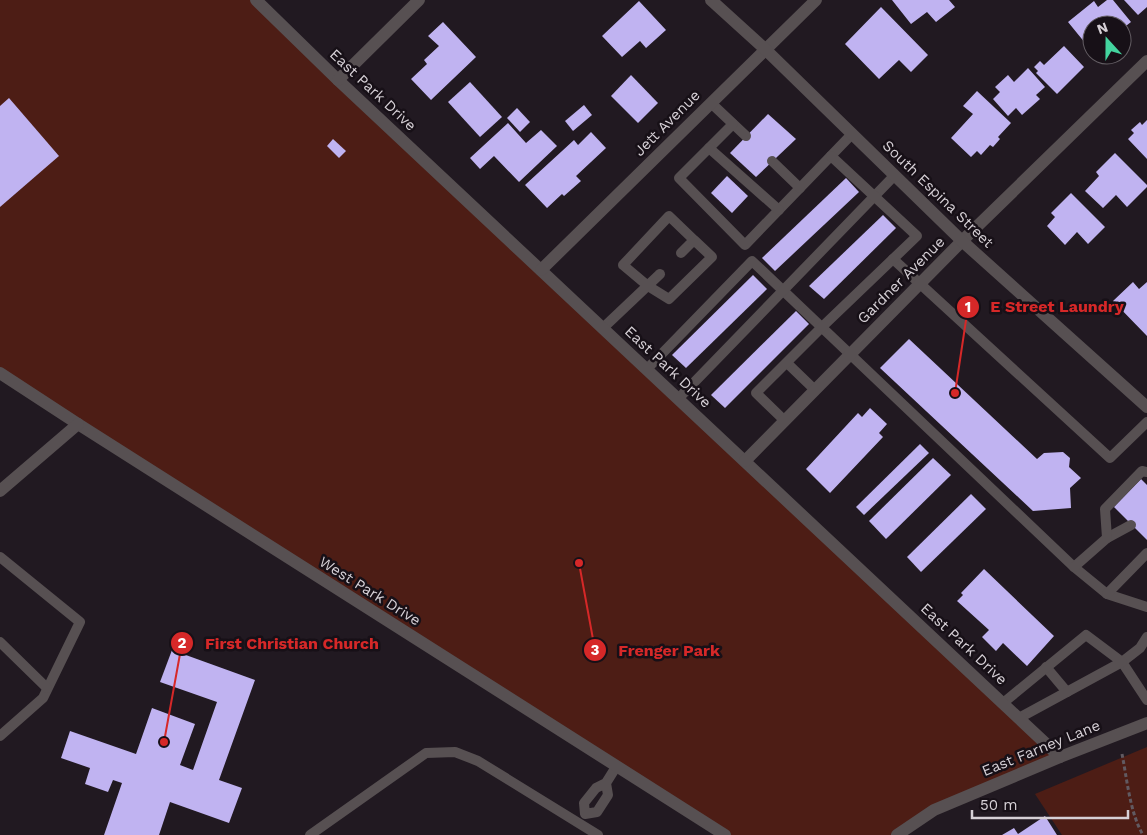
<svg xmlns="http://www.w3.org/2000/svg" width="1147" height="835" font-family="'Work Sans',sans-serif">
<rect width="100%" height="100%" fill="#211921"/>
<g fill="#4d1d15">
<polygon points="0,0 260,0 1060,757 934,810 897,835 726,835 0,370"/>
<polygon points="1147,747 1147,835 1062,835 1035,794"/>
</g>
<g fill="#c0b3f1">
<polygon points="892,0 949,0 955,7 936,22 927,12 911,24"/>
<polygon points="1107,0 1113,0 1131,22 1122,29 1122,25 1092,25 1092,47 1090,49 1068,22 1094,1 1098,7"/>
<polygon points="1124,0 1147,0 1147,7 1138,15"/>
<polygon points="639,1 666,30 646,48 640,41 622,57 602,36"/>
<polygon points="881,7 928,55 911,72 899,60 879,79 845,44"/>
<polygon points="443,22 476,57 431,100 411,79 427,64 424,60 439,46 428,36"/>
<polygon points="1064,46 1084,67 1057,94 1036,73 1038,71 1034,67 1040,61 1044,65"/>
<polygon points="1028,68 1045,87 1036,95 1040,99 1022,115 1016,108 1008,116 993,99 1000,92 995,87 1008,75 1014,82"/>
<polygon points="631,75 658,103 638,123 611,96"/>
<polygon points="470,82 502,117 480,137 448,102"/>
<polygon points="977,91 1011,123 998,137 1000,139 993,147 990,145 981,155 977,151 971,157 951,138 973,114 963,106"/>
<polygon points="9,98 59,156 0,207 0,106"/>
<polygon points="584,105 592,115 573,131 565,121"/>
<polygon points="517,108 530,122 520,132 507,118"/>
<polygon points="768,114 796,139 756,177 730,153"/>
<polygon points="1147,120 1147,159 1128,139 1134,133 1131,130 1140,122 1142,125"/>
<polygon points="508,123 526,143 541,130 557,146 519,182 494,156 480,169 470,158"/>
<polygon points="591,132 606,148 576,176 581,181 564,196 562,194 547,208 525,185 574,140 578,145"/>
<polygon points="333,139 346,151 339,158 327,146"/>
<polygon points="1115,153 1147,185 1147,187 1127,207 1116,195 1103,208 1085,191 1099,176 1096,172"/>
<polygon points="727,176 748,196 732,213 711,193"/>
<polygon points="846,178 859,192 775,271 762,258"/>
<polygon points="1071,193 1105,227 1088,244 1077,232 1065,245 1047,226 1055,217 1051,213"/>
<polygon points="883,215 896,228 824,299 809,286"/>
<polygon points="753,275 767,289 686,368 672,355"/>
<polygon points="1133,282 1139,289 1147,282 1147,336 1113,301"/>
<polygon points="796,311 809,324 725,408 711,395"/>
<polygon points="909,339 1037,459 1044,453 1063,452 1070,458 1069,467 1081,478 1070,488 1071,508 1033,511 880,368"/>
<polygon points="870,408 887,424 879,433 883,437 830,493 806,469 858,413 862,417"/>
<polygon points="920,444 929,453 864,515 856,507"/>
<polygon points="933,458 951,475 886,539 869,521"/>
<polygon points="1141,479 1147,485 1147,540 1114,507"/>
<polygon points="971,494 986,509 921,572 907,557"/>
<polygon points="984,569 1054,636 1027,666 1003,643 996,651 982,637 989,630 957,601 963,595 961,593"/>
<polygon points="172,650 255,680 219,780 242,788 229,823 170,802 159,835 104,835 122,783 113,780 108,792 85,784 90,768 61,758 70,731 136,754 152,708 195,724 180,765 193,770 217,702 160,682"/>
<polygon points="1045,816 1057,835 1002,835 1014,828 1018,834"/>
</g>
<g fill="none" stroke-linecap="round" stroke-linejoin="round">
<path stroke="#615a61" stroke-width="3" stroke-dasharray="4 2.5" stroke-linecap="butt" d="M1122 754C1127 779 1130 813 1143 835"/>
<g stroke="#575052" stroke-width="10">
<polyline points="711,103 746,136"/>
<polyline points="733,124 679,178 745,245 852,134"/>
<polyline points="709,148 779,210"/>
<polyline points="772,161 800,188"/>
<polyline points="681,253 694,240 669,216 623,265 648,286 669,299 712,257 694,240"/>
<polyline points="893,259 1110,458 1147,422"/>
<polyline points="603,328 660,274"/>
<polyline points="787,363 815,390"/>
<polyline points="647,369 752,261 1074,567 1107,594 1147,607"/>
<polyline points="678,399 894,176"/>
<polyline points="785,421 756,393 822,327 917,236 831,156"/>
<polyline points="1107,538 1131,525"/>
<polyline points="0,557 80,622 43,698 0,736"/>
<polyline points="1074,567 1107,538 1105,509 1142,471 1147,472"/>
<polyline points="1107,594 1147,553"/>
<polyline points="1147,637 1140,648 1122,662 1147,700"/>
<polyline points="0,642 47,688"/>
<polyline points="1046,667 1067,692"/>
<polyline points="1003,703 1086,635 1122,662 1019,718"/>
<polyline points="606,783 608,795 597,812 585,814 584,803 596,788 606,783 616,767"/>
<polyline points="310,835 426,753 455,752 478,761 598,835"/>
</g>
<g stroke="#575052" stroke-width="12">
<polyline points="256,0 338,80 1060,757"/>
<polyline points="338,80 419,0"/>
<polyline points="541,270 816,0"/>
<polyline points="0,373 78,424 725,835"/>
<polyline points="745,461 962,241 1147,61"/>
<polyline points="0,491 78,424"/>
<polyline points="897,835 934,810 1060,757 1147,723"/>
</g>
<polyline stroke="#575052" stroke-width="12" points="711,0 765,49 962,241 1147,407"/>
</g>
<g text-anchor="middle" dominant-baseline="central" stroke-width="5" stroke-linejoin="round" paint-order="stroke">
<g font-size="15" fill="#d6d0d6" stroke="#171017">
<text transform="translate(373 90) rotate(43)">East Park Drive</text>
<text transform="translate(667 123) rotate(-45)">Jett Avenue</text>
<text transform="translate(938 194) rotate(44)">South Espina Street</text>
<text transform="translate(901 280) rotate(-45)">Gardner Avenue</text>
<text transform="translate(668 367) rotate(43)">East Park Drive</text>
<text transform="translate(370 591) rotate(32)">West Park Drive</text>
<text transform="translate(964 644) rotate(43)">East Park Drive</text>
<text transform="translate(1041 748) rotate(-22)">East Farney Lane</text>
</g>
</g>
<path fill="none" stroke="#d62828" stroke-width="2" d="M955 393L968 307M164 742L182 643M579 563L595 650"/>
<g fill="#d62828" stroke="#171017" stroke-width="2">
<circle cx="955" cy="393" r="5"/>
<circle cx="164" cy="742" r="5"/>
<circle cx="579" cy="563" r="5"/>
<circle cx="968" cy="307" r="12"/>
<circle cx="182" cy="643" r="12"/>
<circle cx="595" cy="650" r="12"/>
</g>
<g font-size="15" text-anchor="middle" font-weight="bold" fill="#fff">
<text x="968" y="312">1</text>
<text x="182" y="648">2</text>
<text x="595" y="655">3</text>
</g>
<g font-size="16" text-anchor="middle" font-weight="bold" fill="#d62828" stroke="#171017" stroke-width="5" stroke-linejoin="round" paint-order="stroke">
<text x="1057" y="312">E Street Laundry</text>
<text x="292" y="649">First Christian Church</text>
<text x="669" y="656">Frenger Park</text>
</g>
<g transform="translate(1107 40) rotate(339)"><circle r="24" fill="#171017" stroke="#635d63"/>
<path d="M0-4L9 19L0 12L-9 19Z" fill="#44d49f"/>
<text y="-8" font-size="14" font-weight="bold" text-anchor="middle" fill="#d6d0d6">N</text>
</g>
<path d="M972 810v8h156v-8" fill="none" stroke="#d6d0d6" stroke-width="2.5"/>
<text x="980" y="810" font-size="15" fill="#d6d0d6" stroke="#171017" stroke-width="4" paint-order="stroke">50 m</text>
</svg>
